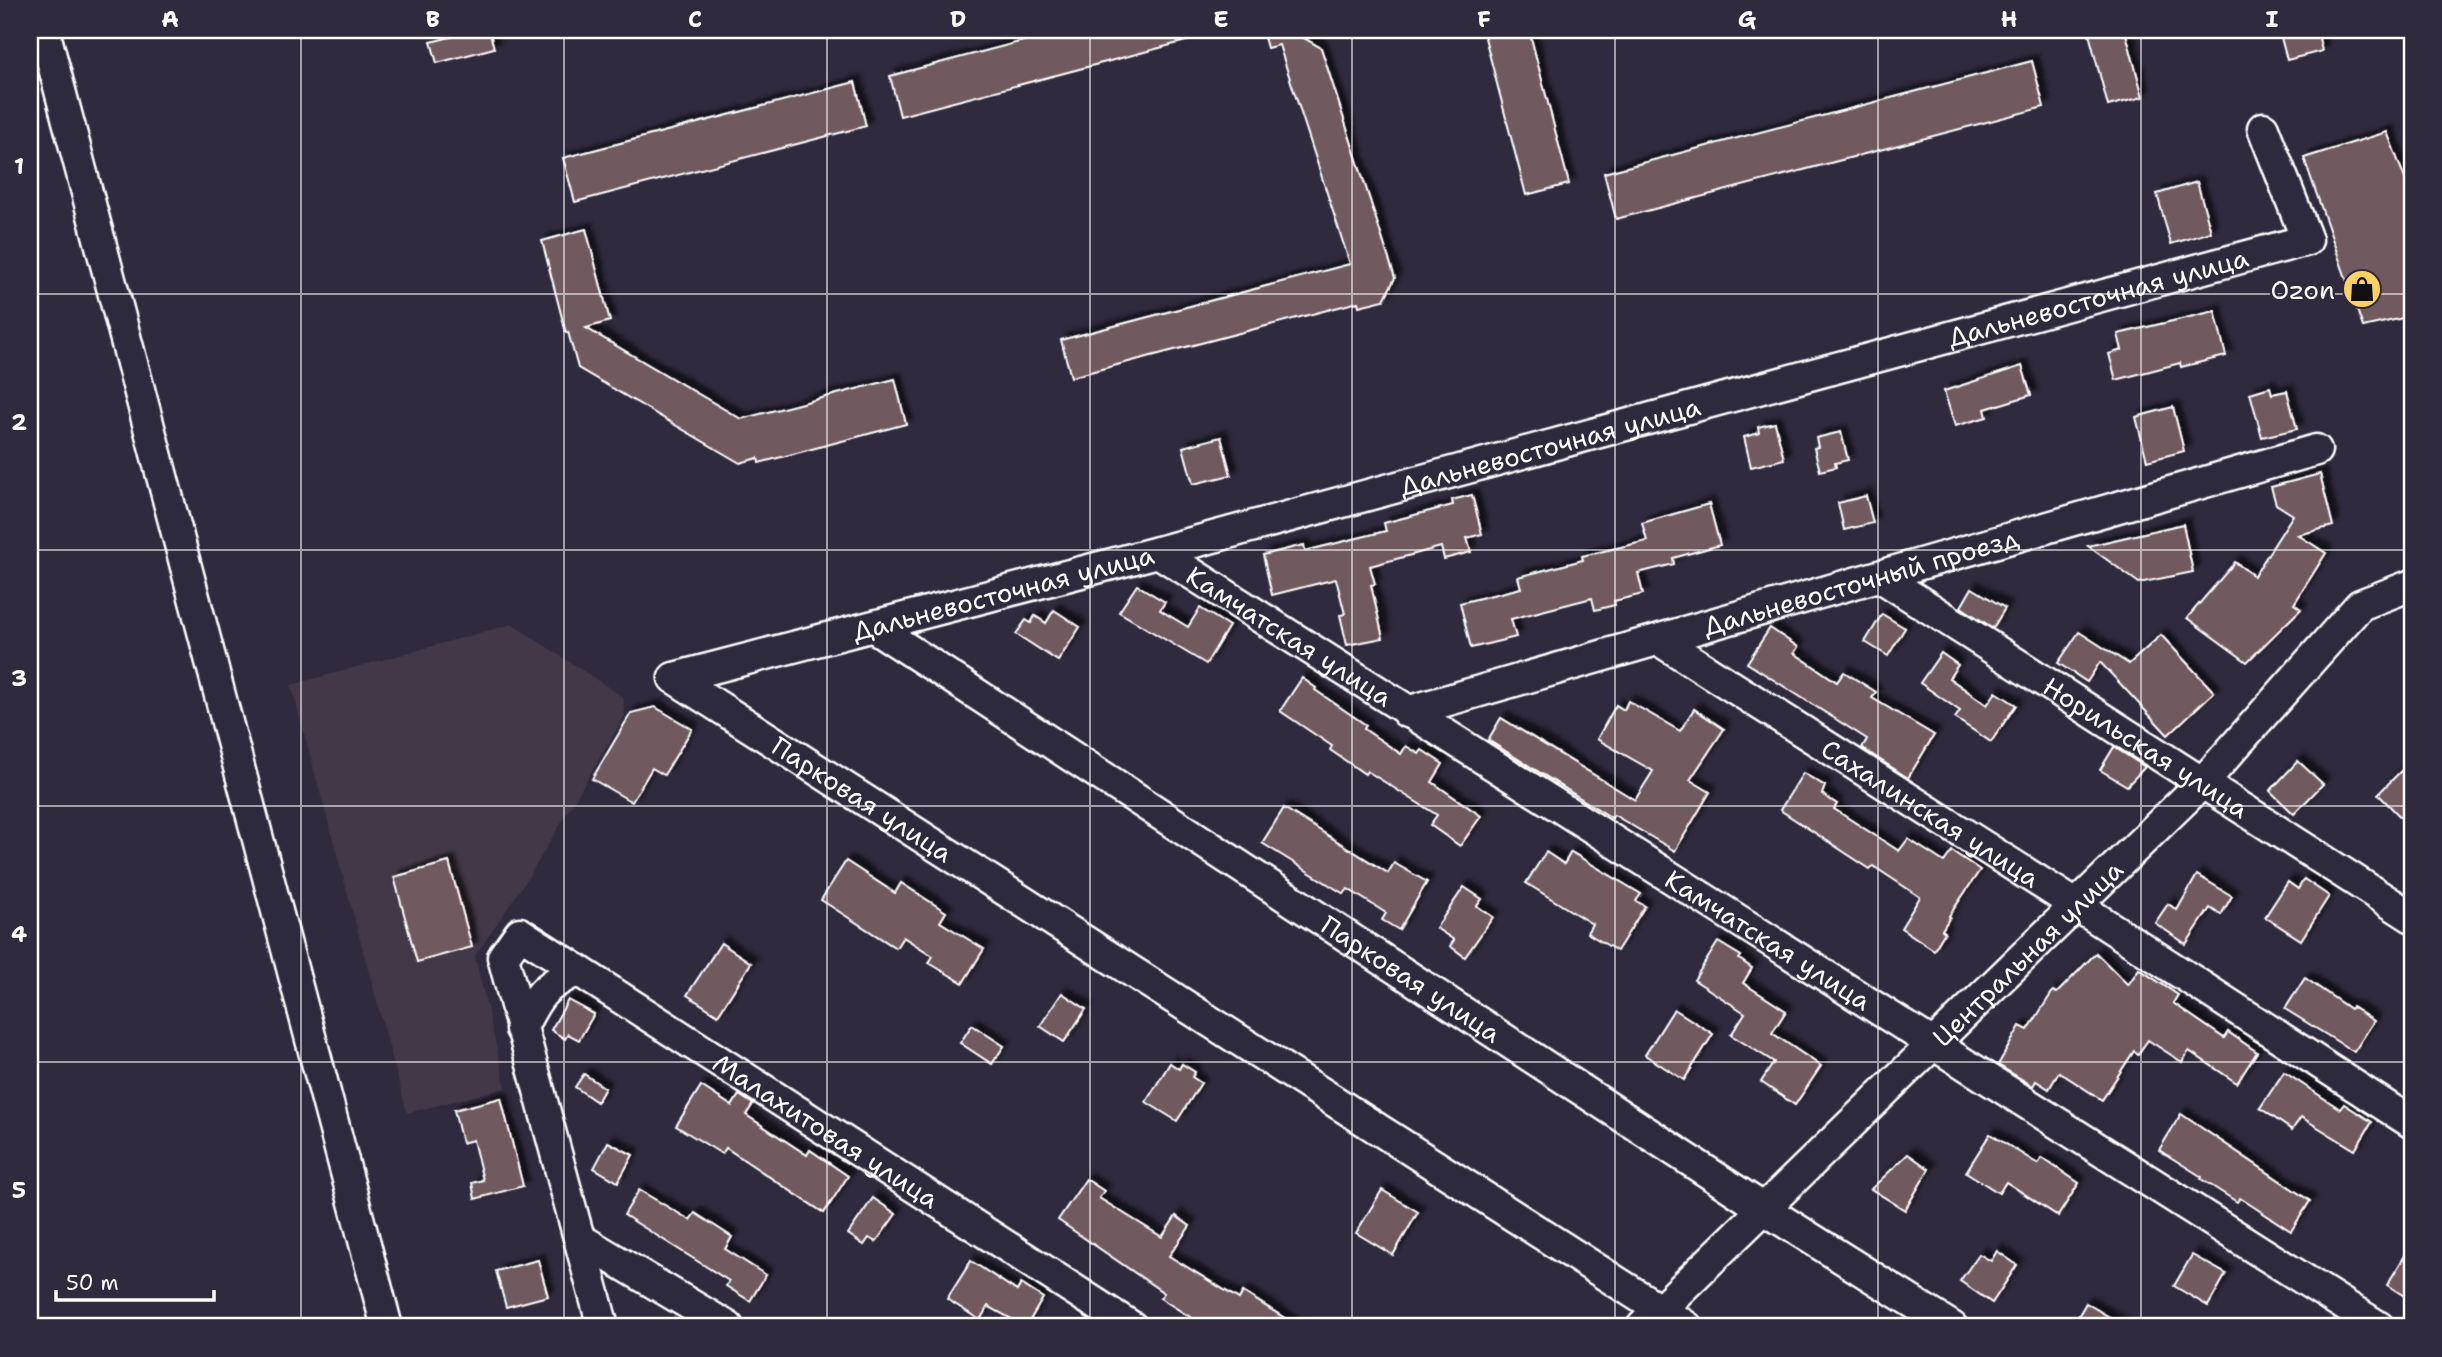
<svg xmlns="http://www.w3.org/2000/svg" width="2442" height="1357" font-family="'Shantell Sans',sans-serif">
<defs>
<filter id="shadow"><feDropShadow dx="6" dy="-6" stdDeviation="2" flood-color="#0009"/></filter>
</defs>
<rect width="100%" height="100%" fill="#2f2a3d"/>
<filter id="ink" filterUnits="userSpaceOnUse"><feTurbulence type="fractalNoise" baseFrequency=".0143" numOctaves="2"/><feDisplacementMap in="SourceGraphic" scale="14" xChannelSelector="R" yChannelSelector="G"/><feConvolveMatrix kernelMatrix="1 2 1 2 8 2 1 2 1" color-interpolation-filters="sRGB"/></filter>
<g filter="url(#ink)">
<polygon fill="#423847" points="512,624 623,697 625,716 530,875 475,956 506,1088 407,1113 291,685"/>
<g fill="#705a5f" stroke="#fff" stroke-width="2" filter="url(#shadow)">
<polygon points="478,30 489,30 494,48 437,63 431,42"/>
<polygon points="1065,30 1208,30 1209,35 900,116 890,76"/>
<polygon points="1262,30 1314,30 1314,35 1304,38 1321,48 1395,278 1384,300 1359,306 1358,302 1071,377 1061,340 1350,264 1279,45 1267,48"/>
<polygon points="1483,30 1529,30 1569,184 1526,195"/>
<polygon points="2088,30 2125,30 2143,97 2108,106"/>
<polygon points="2279,30 2317,30 2322,51 2287,60"/>
<polygon points="2032,61 2044,107 1616,219 1604,173"/>
<polygon points="855,82 866,126 575,202 563,158"/>
<polygon points="2387,132 2412,197 2412,316 2363,327 2304,158"/>
<polygon points="2197,182 2211,232 2171,244 2157,194"/>
<polygon points="586,229 610,321 586,328 741,419 895,379 906,424 759,463 758,458 740,463 578,368 568,332 566,333 542,241"/>
<polygon points="2215,311 2226,356 2181,367 2180,363 2116,380 2109,354 2122,350 2118,334"/>
<polygon points="2022,366 2031,395 1985,409 1987,417 1955,426 1944,391"/>
<polygon points="2270,387 2272,394 2287,391 2297,429 2262,437 2250,393"/>
<polygon points="2173,407 2184,451 2147,461 2136,417"/>
<polygon points="1775,423 1784,459 1751,467 1744,437 1759,433 1758,427"/>
<polygon points="1841,432 1848,460 1835,463 1836,467 1820,471 1814,448 1818,447 1816,438"/>
<polygon points="1221,437 1231,475 1193,484 1183,447"/>
<polygon points="2320,474 2333,526 2298,535 2326,553 2294,604 2301,609 2247,662 2187,618 2235,562 2254,576 2293,515 2276,504 2271,487"/>
<polygon points="1472,495 1482,534 1467,538 1471,552 1444,559 1441,547 1370,566 1375,584 1371,585 1383,638 1347,645 1340,615 1345,614 1336,579 1272,595 1263,555 1304,545 1305,551 1386,531 1384,523 1453,505 1452,500"/>
<polygon points="1866,496 1873,523 1844,530 1838,503"/>
<polygon points="1709,504 1720,545 1673,558 1674,564 1638,573 1643,594 1614,601 1615,605 1595,610 1592,598 1511,619 1516,637 1471,648 1460,603 1521,588 1518,577 1583,560 1582,556 1647,541 1642,523"/>
<polygon points="2183,524 2193,572 2139,583 2088,546"/>
<polygon points="1137,585 1165,602 1160,610 1188,627 1200,608 1229,626 1206,664 1119,612"/>
<polygon points="1972,588 2005,608 1993,628 1961,607"/>
<polygon points="1054,610 1080,627 1058,661 1016,634 1026,620 1031,623 1035,616 1046,623"/>
<polygon points="1882,614 1905,628 1888,656 1865,642"/>
<polygon points="1770,628 1798,647 1794,653 1837,682 1844,672 1876,692 1872,698 1934,735 1908,778 1862,748 1867,739 1747,663"/>
<polygon points="2079,632 2129,664 2161,635 2214,692 2168,735 2100,662 2087,682 2058,663"/>
<polygon points="1941,653 1958,665 1949,678 1987,705 1996,692 2016,705 1991,742 1955,718 1960,711 1920,683"/>
<polygon points="1302,678 1316,688 1315,690 1366,725 1364,729 1401,754 1406,746 1419,754 1422,750 1443,764 1432,782 1481,816 1460,846 1430,825 1437,815 1367,771 1365,774 1330,750 1332,746 1280,711"/>
<polygon points="1628,701 1680,731 1694,709 1724,729 1690,780 1710,792 1675,851 1614,815 1612,818 1488,740 1501,718 1635,800 1653,771 1597,739 1616,705 1624,710"/>
<polygon points="655,707 692,729 664,775 652,768 632,802 592,779 631,713"/>
<polygon points="2114,747 2145,767 2127,786 2100,770"/>
<polygon points="2412,760 2412,829 2378,794"/>
<polygon points="2298,761 2323,784 2294,814 2270,791"/>
<polygon points="1803,773 1825,786 1822,794 1837,804 1834,809 1899,851 1908,839 1944,862 1952,851 1980,870 1949,916 1950,917 1942,930 1945,932 1934,950 1901,928 1920,897 1873,866 1870,869 1780,810"/>
<polygon points="1284,808 1388,873 1394,863 1427,882 1399,930 1382,920 1386,913 1348,889 1344,894 1262,843"/>
<polygon points="1546,852 1564,864 1571,852 1641,894 1636,901 1645,906 1617,951 1587,933 1592,924 1526,883"/>
<polygon points="846,861 895,893 901,883 946,912 940,922 984,949 963,983 929,963 933,956 903,937 896,948 821,900"/>
<polygon points="449,862 472,947 417,962 394,877"/>
<polygon points="2197,875 2232,896 2221,915 2210,908 2186,944 2155,923 2168,904 2177,910"/>
<polygon points="2304,879 2329,896 2301,940 2265,917 2288,882 2298,889"/>
<polygon points="1464,887 1482,899 1477,906 1493,917 1465,957 1450,946 1454,940 1436,928"/>
<polygon points="1718,942 1741,956 1739,959 1752,968 1743,983 1786,1011 1772,1033 1821,1066 1795,1105 1761,1082 1774,1062 1731,1035 1745,1013 1694,980"/>
<polygon points="721,943 751,963 718,1015 687,995"/>
<polygon points="2096,953 2128,985 2139,969 2178,995 2173,1003 2224,1038 2228,1032 2257,1052 2237,1083 2189,1051 2182,1062 2148,1040 2138,1054 2134,1051 2102,1100 2059,1072 2049,1089 2036,1081 2033,1086 1998,1065 2020,1026 2028,1030 2053,991 2057,993"/>
<polygon points="2305,978 2350,1009 2352,1007 2374,1021 2354,1052 2285,1009"/>
<polygon points="1062,993 1086,1009 1064,1042 1040,1026"/>
<polygon points="568,1000 594,1014 579,1040 568,1034 565,1039 551,1030"/>
<polygon points="1674,1009 1713,1034 1684,1080 1645,1055"/>
<polygon points="972,1025 1004,1046 992,1064 960,1043"/>
<polygon points="1170,1063 1179,1069 1182,1064 1195,1072 1192,1077 1201,1083 1177,1121 1146,1102"/>
<polygon points="2284,1072 2340,1109 2344,1104 2372,1122 2355,1150 2301,1117 2292,1130 2260,1108"/>
<polygon points="584,1074 605,1088 597,1102 575,1087"/>
<polygon points="701,1086 732,1106 739,1095 753,1104 746,1115 807,1155 810,1150 848,1176 824,1213 726,1148 722,1154 676,1126"/>
<polygon points="501,1098 523,1186 475,1199 472,1183 483,1180 473,1140 462,1143 454,1110"/>
<polygon points="2181,1114 2310,1201 2291,1231 2240,1198 2237,1202 2201,1179 2202,1177 2159,1150"/>
<polygon points="1990,1134 2038,1164 2042,1158 2079,1183 2058,1216 2006,1182 1999,1193 1966,1172"/>
<polygon points="608,1142 633,1155 618,1182 594,1168"/>
<polygon points="1908,1154 1929,1169 1905,1210 1871,1189"/>
<polygon points="1086,1179 1104,1191 1099,1198 1162,1237 1176,1216 1190,1226 1169,1256 1239,1299 1243,1292 1299,1327 1206,1327 1160,1298 1164,1293 1058,1220"/>
<polygon points="639,1190 690,1220 695,1213 732,1237 725,1249 766,1275 750,1301 726,1286 729,1281 624,1215"/>
<polygon points="1382,1190 1418,1212 1393,1255 1356,1233"/>
<polygon points="873,1198 896,1214 876,1242 869,1238 864,1245 848,1234"/>
<polygon points="2412,1244 2412,1301 2387,1285"/>
<polygon points="1997,1251 2017,1265 1992,1303 1960,1281 1979,1254 1991,1261"/>
<polygon points="2192,1255 2226,1274 2208,1306 2174,1286"/>
<polygon points="538,1260 548,1296 506,1307 496,1271"/>
<polygon points="971,1261 1017,1291 1021,1284 1043,1298 1026,1327 988,1306 980,1320 947,1299"/>
<polygon points="2086,1303 2126,1327 2072,1327"/>
</g>
<g fill="none" stroke-linecap="round" stroke-linejoin="round">
<defs>
<g id="minor">
<polyline points="44,30 387,1327"/>
<path id="s1" d="M1158 552 2379 1327"/>
<path id="s2" d="M1881 577 2412 917"/>
<path id="s3" d="M874 627 1764 1209 1952 1327"/>
<path id="s4" d="M1659 640 2076 905 2412 1123"/>
<path id="s5" d="M674 678 1158 552 2307 240 2263 128"/>
<path id="s6" d="M674 678 1687 1327"/>
<path id="s7" d="M1407 712 2316 450"/>
<path d="M521 1029C538 994 543 987 578 970"/>
<polyline points="580,1239 728,1327"/>
<path id="s8" d="M603 1327 503 957 520 933 1132 1327"/>
<path id="s9" d="M1642 1327 2202 783 2360 605 2412 585"/>
</g>
</defs>
<use href="#minor" stroke="#fff" stroke-width="35"/>
<use href="#minor" stroke="#2f2a3d" stroke-width="30"/>
</g>
</g>
<path fill="none" stroke="#fff" stroke-width="2" stroke-opacity="0.55" d="M301 30V1327M564 30V1327M827 30V1327M1090 30V1327M1352 30V1327M1615 30V1327M1878 30V1327M2141 30V1327M30 294H2412M30 550H2412M30 806H2412M30 1062H2412"/>
<defs>
<symbol id="shop-disc" viewBox="-11 -11 22 22"><circle r="9.5" fill="#ffd166" stroke="#2f2a3d"/><path d="M-5-2.5h2.3a2.7 3.5 0 0 1 5.4 0H5L5.5 6h-11ZM-1.5-2.5h3a1.5 2.3 0 0 0-3 0Z" fill="#111"/></symbol>
</defs>
<g fill-rule="evenodd">
<use href="#shop-disc" x="2340" y="267" width="44" height="44"/>
</g>
<g text-anchor="middle" dominant-baseline="central" stroke-width="5" stroke-linejoin="round" paint-order="stroke">
<g font-size="26" fill="#fff" stroke="#2f2a3d" text-anchor="end">
<text x="2335" y="289">Ozon</text>
</g>
<g font-size="26" fill="#fff" stroke="#2f2a3d">
<text stroke="none"><textPath href="#s5" startOffset="1474">Дальневосточная улица</textPath></text>
<text stroke="none"><textPath href="#s5" startOffset="906">Дальневосточная улица</textPath></text>
<text stroke="none"><textPath href="#s7" startOffset="472">Дальневосточный проезд</textPath></text>
<text stroke="none"><textPath href="#s5" startOffset="340">Дальневосточная улица</textPath></text>
<text stroke="none"><textPath href="#s1" startOffset="156">Камчатская улица</textPath></text>
<text stroke="none"><textPath href="#s2" startOffset="315">Норильская улица</textPath></text>
<text stroke="none"><textPath href="#s6" startOffset="224">Парковая улица</textPath></text>
<text stroke="none"><textPath href="#s4" startOffset="322">Сахалинская улица</textPath></text>
<text stroke="none"><textPath href="#s1" startOffset="723">Камчатская улица</textPath></text>
<text stroke="none"><textPath href="#s9" startOffset="537">Центральная улица</textPath></text>
<text stroke="none"><textPath href="#s3" startOffset="642">Парковая улица</textPath></text>
<text stroke="none"><textPath href="#s8" startOffset="777">Малахитовая улица</textPath></text>
</g>
</g>
<rect width="2442" height="1357" fill="none" stroke="#2f2a3d" stroke-width="77"/>
<path d="M56 1290v10h158v-10" fill="none" stroke="#ffffff" stroke-width="3.5"/>
<text x="66" y="1290" font-size="21" fill="#ffffff" stroke="#2f2a3d" stroke-width="5" paint-order="stroke">50 m</text>
<rect x="38" y="38" width="2366" height="1280" fill="none" stroke="#fff" stroke-width="2.5"/>
<g font-size="23" text-anchor="middle" font-weight="bold" fill="#fff">
<text x="170" y="27">A</text>
<text x="433" y="27">B</text>
<text x="695" y="27">C</text>
<text x="958" y="27">D</text>
<text x="1221" y="27">E</text>
<text x="1484" y="27">F</text>
<text x="1747" y="27">G</text>
<text x="2009" y="27">H</text>
<text x="2272" y="27">I</text>
<text x="19" y="174">1</text>
<text x="19" y="430">2</text>
<text x="19" y="686">3</text>
<text x="19" y="942">4</text>
<text x="19" y="1198">5</text>
</g>
</svg>
